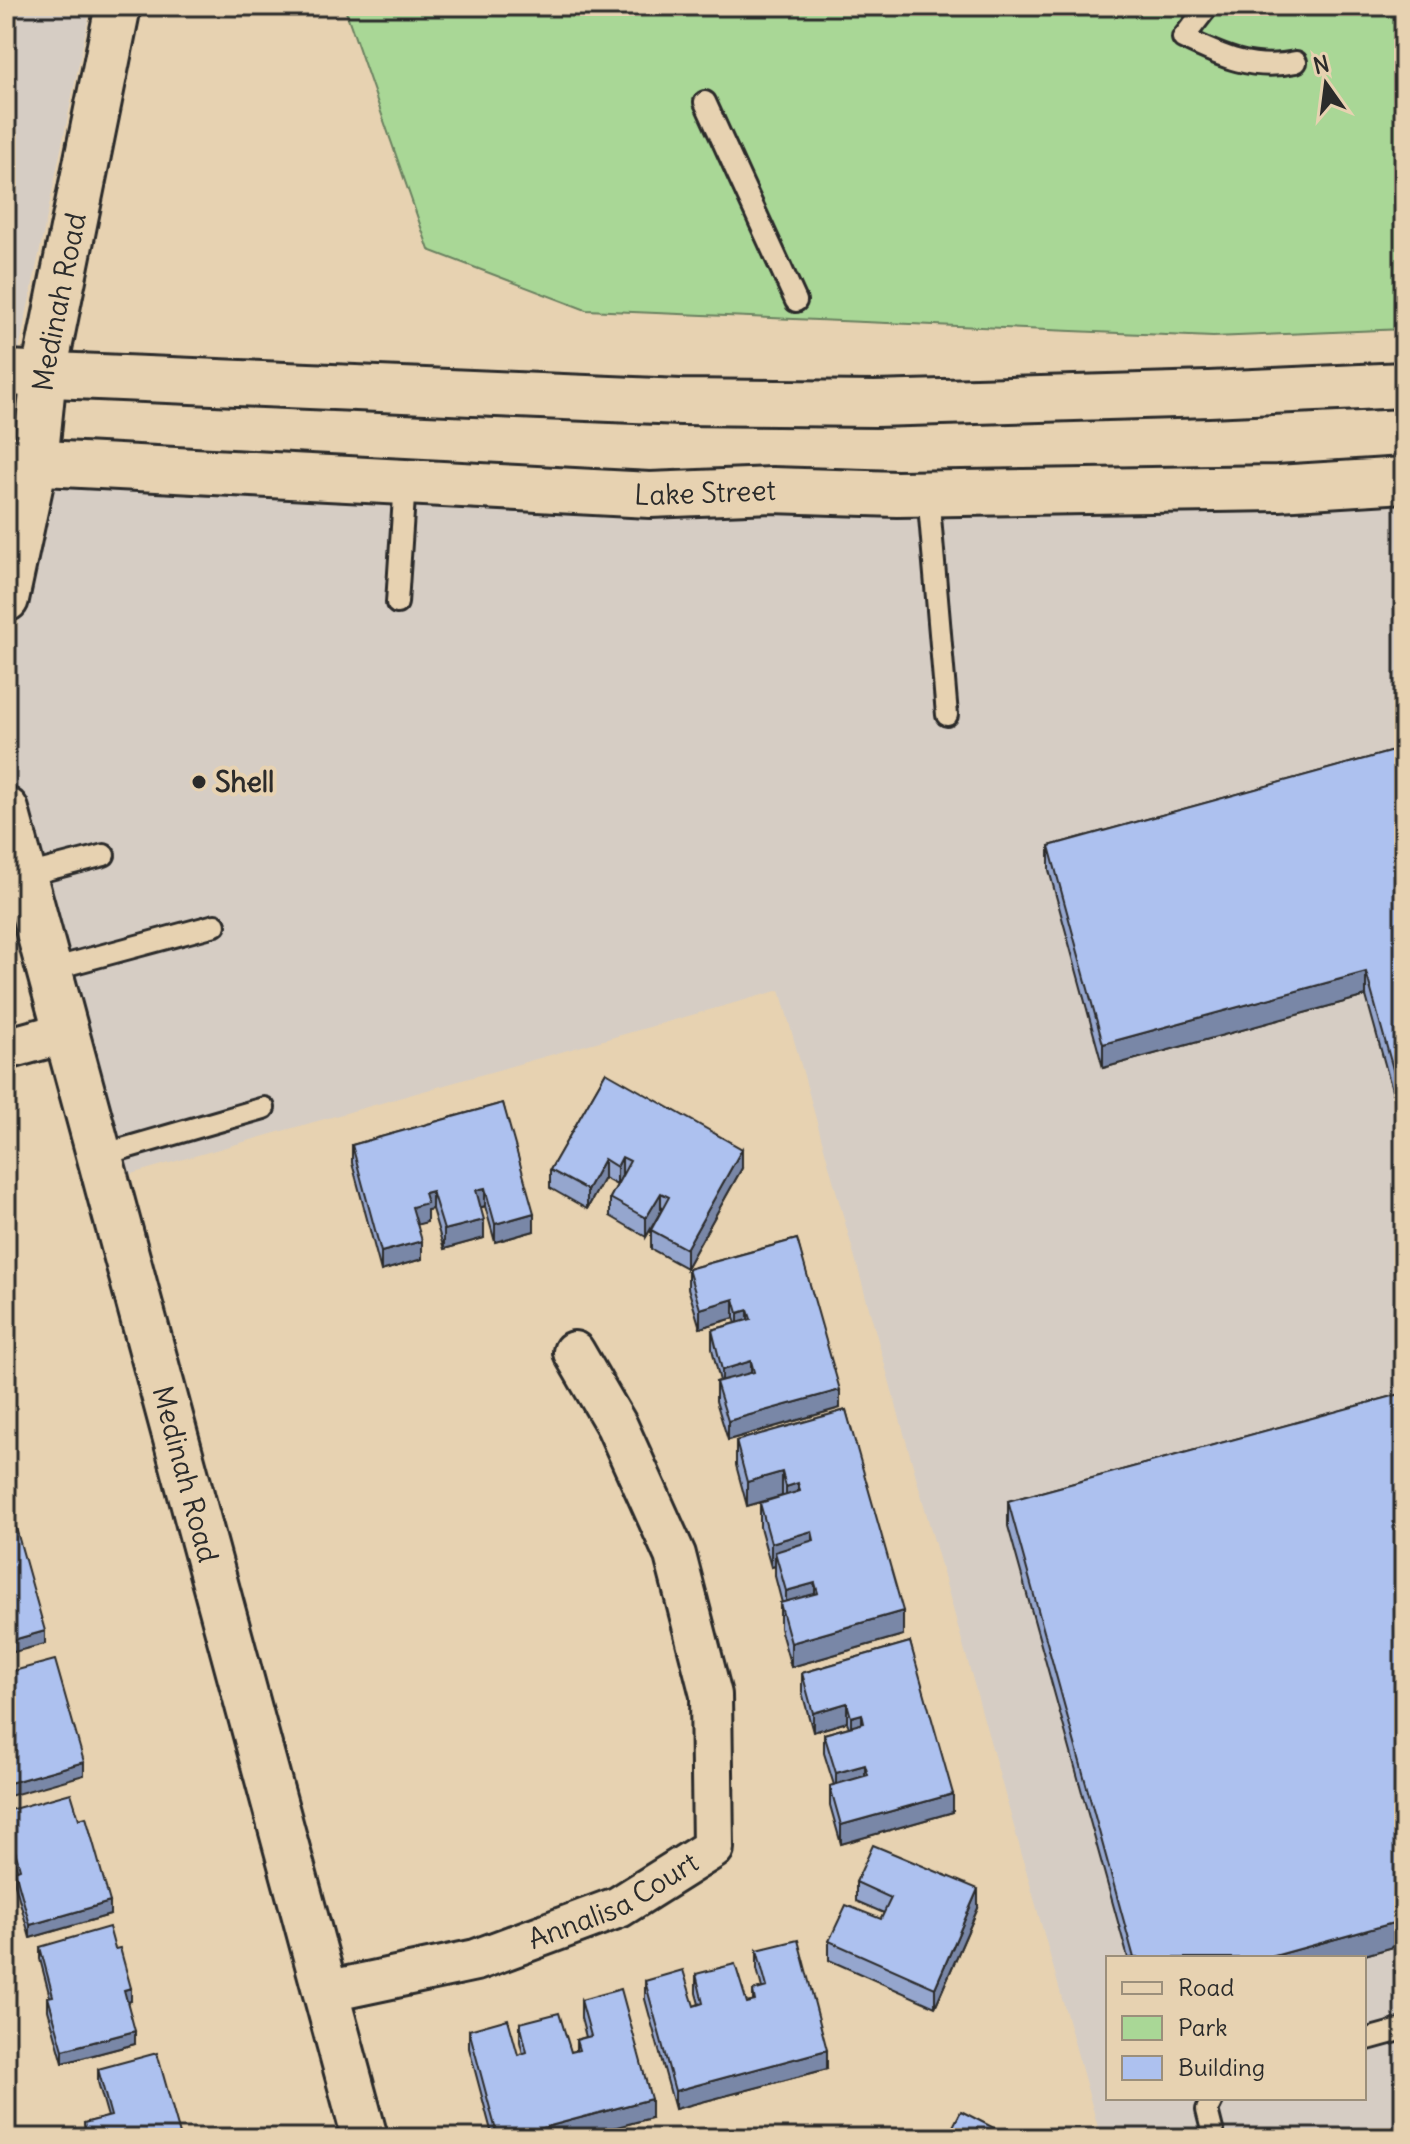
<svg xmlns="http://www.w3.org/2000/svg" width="1410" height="2144" font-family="Delius,sans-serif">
<rect width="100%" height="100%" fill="#e7d2b1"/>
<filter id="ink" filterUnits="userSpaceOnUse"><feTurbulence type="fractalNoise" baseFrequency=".0125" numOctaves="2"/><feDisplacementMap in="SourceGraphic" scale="16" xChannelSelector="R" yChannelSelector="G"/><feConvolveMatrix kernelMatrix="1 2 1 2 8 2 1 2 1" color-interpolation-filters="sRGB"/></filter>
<g filter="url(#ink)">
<g fill="#d6cdc4" fill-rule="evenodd">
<polygon points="6,6 91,6 19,350 6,350"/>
<path d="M46 478 1404 490V2138H1101L780 990 113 1179 6 762 12 657ZM1108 1958H1364V2098H1108Z"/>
</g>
<polygon fill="#a9d796" stroke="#6a8160" stroke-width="2" points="344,6 1404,6 1404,329 1213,337 586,310 429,250"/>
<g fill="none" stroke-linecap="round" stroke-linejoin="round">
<defs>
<g id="lane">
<path d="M1208 6 1183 38C1222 57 1253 71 1296 62"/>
<polyline points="705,102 796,301"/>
<polyline points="928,493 947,715"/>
<polyline points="397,603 405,482"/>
<polyline points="23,876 104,855"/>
<polyline points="48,970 215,925"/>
<polyline points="98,1156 264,1108"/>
<polyline points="1364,2040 1404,2029"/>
<polyline points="1213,2098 1207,2110 1214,2138"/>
</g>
<g id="street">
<polyline points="6,1049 64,1033"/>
<path id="s1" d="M325 1992 476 1960 619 1907 713 1848 711 1695 675 1555 617 1426 574 1352"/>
</g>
<g id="secondary">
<path id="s2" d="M6 599 35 463 44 373 118 6"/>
<path id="s3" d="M6 810 365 2138"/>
</g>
<g id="primary">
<polyline points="6,373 681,402 875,404 1209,394 1404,385"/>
<path id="s4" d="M6 461 650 495 772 490 897 494 1278 488 1404 480"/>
</g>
</defs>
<use href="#lane" stroke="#2b2b2b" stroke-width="26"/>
<use href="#street" stroke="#2b2b2b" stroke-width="46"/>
<use href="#secondary" stroke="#2b2b2b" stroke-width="50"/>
<use href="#primary" stroke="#2b2b2b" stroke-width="50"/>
<use href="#lane" stroke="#e7d2b1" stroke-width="20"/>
<use href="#street" stroke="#e7d2b1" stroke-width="40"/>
<use href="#secondary" stroke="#e7d2b1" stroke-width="44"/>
<use href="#primary" stroke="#e7d2b1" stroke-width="44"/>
</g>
<g fill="#95a6ce" stroke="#2b2b2b" stroke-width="2">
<polygon points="1404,748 1404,1133 1366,996 1103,1068 1049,870 1049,846"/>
<polygon points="606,1072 742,1168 686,1268 651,1249 651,1230 661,1211 646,1237 610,1216 610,1198 617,1185 604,1178 587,1209 550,1188 550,1170"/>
<polygon points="503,1103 534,1231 495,1242 485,1206 480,1208 484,1238 444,1249 432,1209 427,1210 427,1222 417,1224 422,1259 381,1271 352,1163 352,1145"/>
<polygon points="797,1239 840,1408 728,1440 716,1401 716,1382 720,1381 712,1349 712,1330 736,1323 734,1318 700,1328 688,1288 688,1269"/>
<polygon points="1404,1393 1404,1944 1354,1958 1128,1958 1008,1526 1008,1501"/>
<polygon points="846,1410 903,1635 791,1667 780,1628 780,1603 782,1603 775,1576 775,1566 771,1567 760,1527 760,1503 782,1496 747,1506 736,1465 736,1441"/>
<polygon points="910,1642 953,1812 841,1844 830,1805 830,1786 834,1785 824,1753 824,1734 849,1727 847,1722 813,1732 802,1692 802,1673"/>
<polygon points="6,1811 79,1819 110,1915 30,1938 15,1884 15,1871 17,1870 6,1830"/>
<polygon points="856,1882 978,1908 935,2007 829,1960 829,1941 881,1919 884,1913 856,1901"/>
<polygon points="40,1947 115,1949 131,2001 127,2002 135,2044 63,2063 48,2010 48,1997 50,1997 40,1959"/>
<polygon points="757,1950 827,2069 675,2109 645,1999 645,1981 694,2006 699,2004 696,1993 696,1974 747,2003 753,2002 753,1991 762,1988 757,1969"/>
<polygon points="581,2000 651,2118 575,2138 493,2138 469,2048 469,2030 518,2055 523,2054 520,2042 520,2023 571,2052 576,2051 576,2040 586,2037 581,2018"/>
<polygon points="98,2069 181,2138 85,2138 84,2123 108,2117 98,2082"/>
</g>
<g fill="#7987a7" stroke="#2b2b2b" stroke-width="2">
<polygon points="1366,972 1366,996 1103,1068 1103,1044"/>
<polygon points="742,1149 742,1168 686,1268 686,1249"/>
<polygon points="622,1157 622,1176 617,1185 617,1167"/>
<polygon points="604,1159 604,1178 587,1209 587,1190"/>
<polygon points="485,1188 485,1206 476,1209 476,1190"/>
<polygon points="432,1191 432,1209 427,1210 427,1222 412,1226 412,1207 424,1193"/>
<polygon points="661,1193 661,1211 646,1237 646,1218"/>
<polygon points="534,1213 534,1231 495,1242 495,1224"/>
<polygon points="484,1220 484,1238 444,1249 444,1230"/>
<polygon points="422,1241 422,1259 381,1271 381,1252"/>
<polygon points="734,1299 734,1318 700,1328 700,1309"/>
<polygon points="748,1310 748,1329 738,1332 738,1313"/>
<polygon points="751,1361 751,1380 722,1388 722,1370"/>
<polygon points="840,1390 840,1408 728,1440 728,1421"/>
<polygon points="782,1472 782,1496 747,1506 747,1482"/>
<polygon points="798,1483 798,1507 786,1511 786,1487"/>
<polygon points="812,1531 812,1555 775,1552 775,1566 771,1567 771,1543"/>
<polygon points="815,1583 815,1607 786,1615 786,1591"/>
<polygon points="903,1611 903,1635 791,1667 791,1643"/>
<polygon points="45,1631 45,1644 6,1654 6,1642"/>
<polygon points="847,1703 847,1722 813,1732 813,1713"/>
<polygon points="862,1714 862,1733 851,1736 851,1717"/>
<polygon points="84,1762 84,1775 6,1797 6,1784"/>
<polygon points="865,1765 865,1784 836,1792 836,1773"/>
<polygon points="953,1794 953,1812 841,1844 841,1825"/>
<polygon points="978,1889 978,1908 935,2007 935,1988"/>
<polygon points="110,1902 110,1915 30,1938 30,1925"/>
<polygon points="1404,1920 1404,1944 1354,1958 1267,1958"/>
<polygon points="131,1988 131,2001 124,2003 124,1990"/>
<polygon points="135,2031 135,2044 63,2063 63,2050"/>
<polygon points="827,2050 827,2069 675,2109 675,2091"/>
<polygon points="651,2099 651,2118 575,2138 505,2138"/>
</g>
<g fill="#adc1ef" stroke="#2b2b2b" stroke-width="2">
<polygon points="1404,748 1404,1109 1366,972 1103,1044 1049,846"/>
<polygon points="606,1072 742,1149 686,1249 651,1230 669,1197 661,1193 646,1218 610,1198 630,1161 622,1157 617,1167 604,1159 587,1190 550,1170"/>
<polygon points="503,1103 534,1213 495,1224 485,1188 476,1190 484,1220 444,1230 432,1191 424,1193 427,1203 412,1207 422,1241 381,1252 352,1145"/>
<polygon points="797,1239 840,1390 728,1421 716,1382 754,1372 751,1361 722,1370 712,1330 751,1319 748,1310 738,1313 734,1299 700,1309 688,1269"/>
<polygon points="1404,1393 1404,1920 1267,1958 1134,1958 1008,1501"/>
<polygon points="846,1410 903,1611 791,1643 780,1603 818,1593 815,1583 786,1591 775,1552 814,1540 812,1531 771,1543 760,1503 800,1491 798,1483 786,1487 782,1472 747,1482 736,1441"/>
<polygon points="16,1528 45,1631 6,1642 6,1531"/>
<polygon points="910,1642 953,1794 841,1825 830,1786 868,1775 865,1765 836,1773 824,1734 864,1723 862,1714 851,1717 847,1703 813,1713 802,1673"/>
<polygon points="55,1660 84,1762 6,1784 6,1673"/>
<polygon points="71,1793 79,1819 86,1817 110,1902 30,1925 15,1871 20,1869 6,1817 6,1811"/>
<polygon points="873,1845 978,1889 935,1988 829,1941 846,1905 881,1919 891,1898 856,1882"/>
<polygon points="109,1927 115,1949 120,1948 131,1988 124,1990 135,2031 63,2050 48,1997 53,1996 40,1947"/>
<polygon points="798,1940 827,2050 675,2091 645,1981 683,1970 694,2006 703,2003 696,1974 735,1964 747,2003 755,2001 753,1991 767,1987 757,1950"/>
<polygon points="621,1989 651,2099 505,2138 498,2138 469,2030 508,2019 518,2055 527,2052 520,2023 559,2013 571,2052 579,2050 576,2040 591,2036 581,2000"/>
<polygon points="157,2053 181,2138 88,2138 84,2123 111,2116 98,2069"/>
<polygon points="961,2111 1013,2138 947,2138"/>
<polygon points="869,2134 870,2138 853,2138"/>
</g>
</g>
<circle fill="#2b2b2b" stroke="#e7d2b1" stroke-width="3" cx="199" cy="782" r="8"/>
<g text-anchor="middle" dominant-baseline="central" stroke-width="8" stroke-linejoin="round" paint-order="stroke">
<g font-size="28" fill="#2b2b2b" stroke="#e7d2b1">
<text stroke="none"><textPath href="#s2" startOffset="302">Medinah Road</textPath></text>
<text stroke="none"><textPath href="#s4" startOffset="700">Lake Street</textPath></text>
<text stroke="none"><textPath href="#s3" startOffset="688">Medinah Road</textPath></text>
<text stroke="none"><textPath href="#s1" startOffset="304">Annalisa Court</textPath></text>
</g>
<g font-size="28" font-weight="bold" fill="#2b2b2b" stroke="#e7d2b1" text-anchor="start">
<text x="215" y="782">Shell</text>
</g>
</g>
<rect width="1410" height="2144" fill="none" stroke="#e7d2b1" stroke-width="32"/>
<rect x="16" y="16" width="1378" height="2112" fill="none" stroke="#2b2b2b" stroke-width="3" filter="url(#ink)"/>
<rect x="1106" y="1956" width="260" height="144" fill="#e7d2b1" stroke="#9c8f7b" stroke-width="2"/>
<rect x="1122" y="1982" width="40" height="12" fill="#e7d2b1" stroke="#9c8f7b" stroke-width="2"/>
<text x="1178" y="1996" font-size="24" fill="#2b2b2b">Road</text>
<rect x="1122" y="2016" width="40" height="24" fill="#a9d796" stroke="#9c8f7b" stroke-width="2"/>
<text x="1178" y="2036" font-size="24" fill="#2b2b2b">Park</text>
<rect x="1122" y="2056" width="40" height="24" fill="#adc1ef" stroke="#9c8f7b" stroke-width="2"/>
<text x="1178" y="2076" font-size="24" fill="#2b2b2b">Building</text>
<g transform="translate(1326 84) rotate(346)" stroke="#e7d2b1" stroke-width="6" paint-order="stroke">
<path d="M0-6L14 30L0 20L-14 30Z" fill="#2b2b2b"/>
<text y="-12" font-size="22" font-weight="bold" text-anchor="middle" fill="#2b2b2b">N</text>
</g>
</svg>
